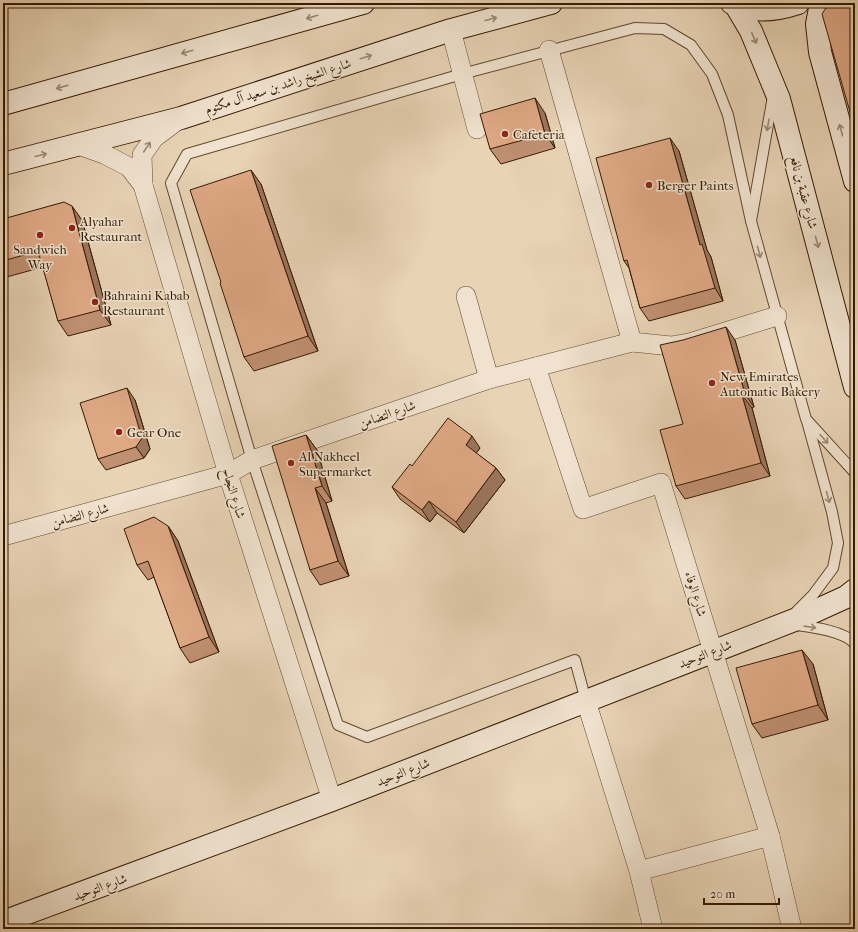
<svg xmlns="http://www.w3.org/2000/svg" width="858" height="932" font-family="'IM FELL French Canon',Amiri,serif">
<rect width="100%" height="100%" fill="#e8d3b5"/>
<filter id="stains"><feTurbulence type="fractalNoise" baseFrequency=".005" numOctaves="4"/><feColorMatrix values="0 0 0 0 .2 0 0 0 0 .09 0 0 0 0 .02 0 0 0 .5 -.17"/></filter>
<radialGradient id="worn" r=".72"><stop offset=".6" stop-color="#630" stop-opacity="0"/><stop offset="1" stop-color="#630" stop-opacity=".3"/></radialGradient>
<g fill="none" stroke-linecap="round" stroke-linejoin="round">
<defs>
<g id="lane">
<polyline points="773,96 751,221 806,419 855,473"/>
<polyline points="796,612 813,595 833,568 838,543 832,512 807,421"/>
<path d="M796 625C812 627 845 631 855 644"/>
<polyline points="586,701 575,660 367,737 338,725 252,460 171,183 187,154 462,74 635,28 664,29 691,45 712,74 728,115 751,221"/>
</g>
<g id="street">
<polyline points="451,30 477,129"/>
<polyline points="549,50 632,342"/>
<polyline points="178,120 154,138 142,155 143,185 228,474 332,800"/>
<polyline points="79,145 104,154 129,167 143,185"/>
<polyline points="466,296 489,379"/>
<polyline points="536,367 583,509 661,483 770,836 792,929"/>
<polyline points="3,536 228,474 252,460 489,379 632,342 671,346 689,343 777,316"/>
<polyline points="586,701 639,871 653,929"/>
<polyline points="639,871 770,836"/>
</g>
<g id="secondary">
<path d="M732 3C753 13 777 10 798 3"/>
<polyline points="821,3 817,24 820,52 855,181"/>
<polyline points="735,4 751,31 779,99 855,387"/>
<polyline points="3,104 363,3"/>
<polyline points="3,164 181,118 451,30 551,3"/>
<polyline points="3,922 332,800 802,617 846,597 855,590"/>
</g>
</defs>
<use href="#lane" stroke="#62482d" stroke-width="12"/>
<use href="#street" stroke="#62482d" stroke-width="20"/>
<use href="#secondary" stroke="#351a00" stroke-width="24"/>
<use href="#lane" stroke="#f0e2cf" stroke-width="10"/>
<use href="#street" stroke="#f0e2cf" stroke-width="19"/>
<use href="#secondary" stroke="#f0e2cf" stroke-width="22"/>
</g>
<g fill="#c09072" stroke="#351a00">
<polygon points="855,3 855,124 852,119"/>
<polygon points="545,113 555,148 501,164 490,149"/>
<polygon points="679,151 707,250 711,257 723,301 649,321 640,308 629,268 624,261"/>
<polygon points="261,184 318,351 254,371 244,357"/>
<polygon points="3,219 82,220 111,325 68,336 58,321 43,267 3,278"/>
<polygon points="735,340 754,407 752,408 770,476 685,499 676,486 683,424"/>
<polygon points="135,400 150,449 144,458 106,470 98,459"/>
<polygon points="306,435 317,450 332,501 326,503 349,576 320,585 310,570"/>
<polygon points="480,448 476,453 496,468 505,480 464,533 437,513 430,522 400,499 392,487 412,466"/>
<polygon points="168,526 178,541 219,652 190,663 180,648 154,577 148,580 137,565"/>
<polygon points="813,664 828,720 762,738 752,724"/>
</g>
<g fill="#9c765d" stroke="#351a00">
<polygon points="535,98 545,113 555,148 545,134"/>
<polygon points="670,138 679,151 707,250 711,257 723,301 715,288 700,245"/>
<polygon points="251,170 261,184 318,351 308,336"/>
<polygon points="72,206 82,220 111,325 100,310"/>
<polygon points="726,327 735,340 754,407 745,394"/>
<polygon points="127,388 135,400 150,449 144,458 136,447"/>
<polygon points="742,395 752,408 770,476 761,463"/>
<polygon points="306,435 317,450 332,501 322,486"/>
<polygon points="472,436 480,448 474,456 466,445"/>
<polygon points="496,468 505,480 464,533 456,522"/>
<polygon points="315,488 326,503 349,576 338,561"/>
<polygon points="429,501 437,513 430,522 422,510"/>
<polygon points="168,526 178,541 219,652 209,637"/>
<polygon points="802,650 813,664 828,720 818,705"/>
</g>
<g fill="#dfa885" stroke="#351a00">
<polygon points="829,3 855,3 855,118 852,119 822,14"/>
<polygon points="535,98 545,134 490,149 480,114"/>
<polygon points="670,138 700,245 702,244 715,288 640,308 627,260 624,261 596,158"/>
<polygon points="251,170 308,336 244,357 220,283 221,282 190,190"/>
<polygon points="64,202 72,206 100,310 58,321 38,251 3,261 3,219"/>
<polygon points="726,327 745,394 742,395 761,463 676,486 660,430 683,424 660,345 683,340"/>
<polygon points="127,388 142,438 136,447 98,459 80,403"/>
<polygon points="448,418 472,436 466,445 496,468 456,522 429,501 422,510 392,487 410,464 412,466"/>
<polygon points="306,435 322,486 315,488 338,561 310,570 272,446"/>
<polygon points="154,517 168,526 209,637 180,648 148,561 137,565 124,529"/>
<polygon points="802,650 818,705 752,724 736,668"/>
</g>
<defs><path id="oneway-shaft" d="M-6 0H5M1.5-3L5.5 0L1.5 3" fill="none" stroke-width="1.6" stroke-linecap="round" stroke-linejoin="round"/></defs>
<g stroke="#9c8872">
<use href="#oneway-shaft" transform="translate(312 17) rotate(164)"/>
<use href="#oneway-shaft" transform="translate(491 19) rotate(-15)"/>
<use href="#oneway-shaft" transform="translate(754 38) rotate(67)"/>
<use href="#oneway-shaft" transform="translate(187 52) rotate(164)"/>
<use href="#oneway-shaft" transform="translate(366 57) rotate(-18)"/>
<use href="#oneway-shaft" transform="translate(62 87) rotate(164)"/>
<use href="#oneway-shaft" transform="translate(768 125) rotate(100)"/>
<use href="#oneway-shaft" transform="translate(841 130) rotate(-105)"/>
<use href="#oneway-shaft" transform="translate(147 147) rotate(-56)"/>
<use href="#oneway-shaft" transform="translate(41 155) rotate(-14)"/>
<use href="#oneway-shaft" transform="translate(817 242) rotate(75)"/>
<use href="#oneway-shaft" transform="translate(759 252) rotate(75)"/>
<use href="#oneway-shaft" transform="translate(824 439) rotate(48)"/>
<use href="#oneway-shaft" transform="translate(828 497) rotate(74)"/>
<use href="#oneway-shaft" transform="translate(810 627) rotate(8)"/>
</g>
<g fill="#8f2418" stroke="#f0e2cf" stroke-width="1.5">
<circle cx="505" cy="134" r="4"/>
<circle cx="649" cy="185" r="4"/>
<circle cx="72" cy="228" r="4"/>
<circle cx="40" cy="235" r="4"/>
<circle cx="95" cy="302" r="4"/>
<circle cx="712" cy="383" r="4"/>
<circle cx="119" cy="432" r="4"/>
<circle cx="291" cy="463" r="4"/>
</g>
<g text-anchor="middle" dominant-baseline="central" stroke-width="3" stroke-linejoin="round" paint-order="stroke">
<g font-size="13" fill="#351a00" stroke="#f0e2cf">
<text transform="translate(278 86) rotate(-18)">شارع الشيخ راشد بن سعيد آل مكتوم</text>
<text transform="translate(804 192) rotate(75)">شارع عقبة بن نافع</text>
<text transform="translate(387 414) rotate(-19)">شارع التضامن</text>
<text transform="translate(234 493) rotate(73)">شارع النجاح</text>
<text transform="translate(80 515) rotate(-15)">شارع التضامن</text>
<text transform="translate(696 594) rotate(73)">شارع الوفاء</text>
<text transform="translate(705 654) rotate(-21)">شارع التوحيد</text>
<text transform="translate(403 772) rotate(-21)">شارع التوحيد</text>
<text transform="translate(100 887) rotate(-20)">شارع التوحيد</text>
</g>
<g font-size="13" fill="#351a00" stroke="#f0e2cf" text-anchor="start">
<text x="513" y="134">Cafeteria</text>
<text x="657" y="185">Berger Paints</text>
<text x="80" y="221">Alyahar<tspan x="80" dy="15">Restaurant</tspan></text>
<text x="40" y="249" text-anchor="middle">Sandwich<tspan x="40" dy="15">Way</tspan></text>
<text x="103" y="295">Bahraini Kabab<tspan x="103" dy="15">Restaurant</tspan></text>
<text x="720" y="376">New Emirates<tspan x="720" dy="15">Automatic Bakery</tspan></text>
<text x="127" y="432">Gear One</text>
<text x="299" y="456">Al Nakheel<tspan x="299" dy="15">Supermarket</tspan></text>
</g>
</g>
<rect width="858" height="932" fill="none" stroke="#e8d3b5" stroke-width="16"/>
<rect x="4" y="4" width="850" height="924" fill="none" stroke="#351a00" stroke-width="2"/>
<rect x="8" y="8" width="842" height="916" fill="none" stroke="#351a00"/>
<path d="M704 898v6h75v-6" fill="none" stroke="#351a00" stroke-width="2"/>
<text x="710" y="898" font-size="12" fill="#351a00" stroke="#f0e2cf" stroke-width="3" paint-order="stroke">20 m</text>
<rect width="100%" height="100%" filter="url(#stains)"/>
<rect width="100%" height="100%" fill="url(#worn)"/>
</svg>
